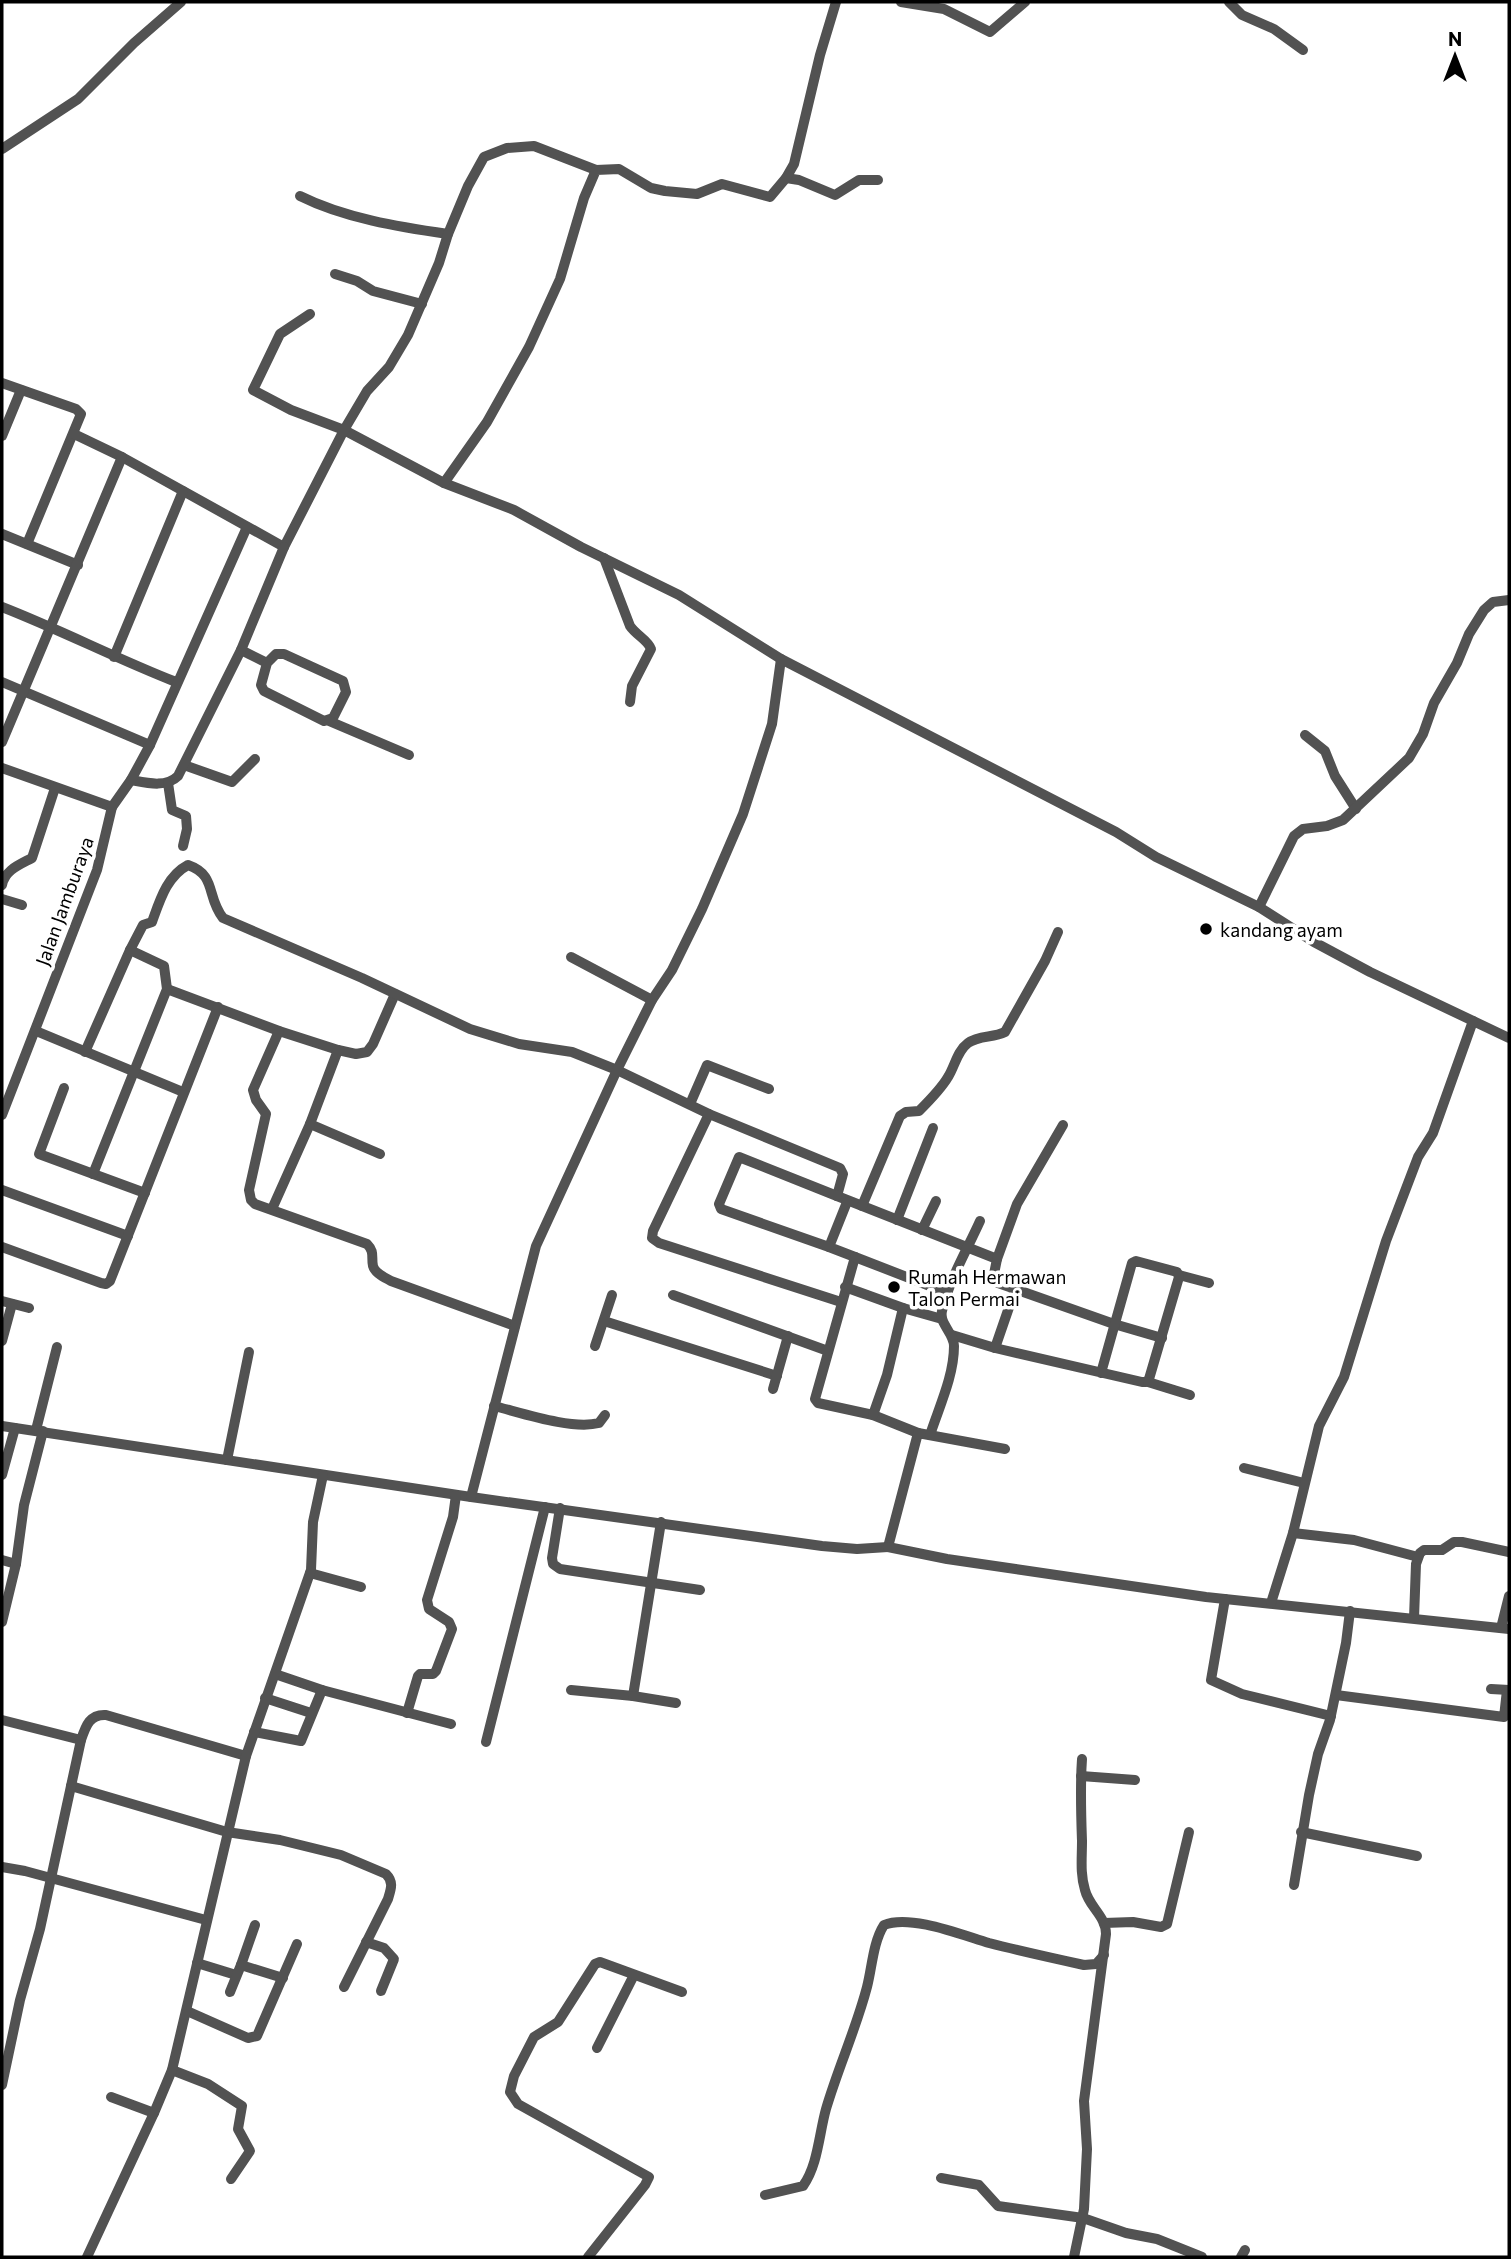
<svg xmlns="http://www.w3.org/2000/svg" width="1511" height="2259" font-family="Commissioner,sans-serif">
<rect width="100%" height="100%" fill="#fff"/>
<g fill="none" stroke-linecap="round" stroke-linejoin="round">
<g stroke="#525252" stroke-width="10">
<polyline points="901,2 944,9 990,32 1025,2"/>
<polyline points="1229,2 1242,15 1274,29 1303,50"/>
<polyline points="2,149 78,99 134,43 181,2"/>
<polyline points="786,178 799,180 835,195 859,180 878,180"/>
<path d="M300 196C344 218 399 227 448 234"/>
<polyline points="335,274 357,281 373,291 422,304"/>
<polyline points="310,314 280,334 253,390 291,410 344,430 444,483 514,510 581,547 679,595 781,659"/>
<polyline points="2,383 76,409 81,414 27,544"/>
<polyline points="74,434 122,457 284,547 344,430 367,391 389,367 408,335 439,263 448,234 468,186 484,157 507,148 534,146 596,170"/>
<polyline points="2,436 21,390"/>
<polyline points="444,483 487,422 529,347 560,279 584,198 596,170 619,169 651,188 665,191 697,194 722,184 770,197 786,178 794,164 820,55 836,2"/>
<polyline points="2,534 78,565"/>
<path d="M604 558 630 626C636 635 648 640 651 649L632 686 630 702"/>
<path d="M2 607C61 630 117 659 176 682"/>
<polyline points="241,650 267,663 276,654 284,654 343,681 346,692 333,718 324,721 264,691 261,685 267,663"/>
<polyline points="114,657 183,491"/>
<polyline points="2,682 150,745 247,527"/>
<polyline points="329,721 409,755"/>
<polyline points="1305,735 1325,751 1335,776 1356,809"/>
<polyline points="2,742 122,457"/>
<polyline points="184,765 232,782 255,759"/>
<polyline points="2,768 112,807 97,870 2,1115"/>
<path d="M131 780C147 783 166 788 178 776L241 650 284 547"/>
<polyline points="168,783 172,810 186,816 187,829 183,846"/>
<polyline points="112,807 131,780 150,745"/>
<path d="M2 885C5 870 19 865 32 858L55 788"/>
<polyline points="2,899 22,905"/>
<polyline points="1259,907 1294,836 1303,829 1327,826 1343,820 1409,758 1423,734 1434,703 1457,663 1469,634 1484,610 1493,602 1509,600"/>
<polyline points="571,957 652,1000"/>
<polyline points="167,989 279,1031 338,1050"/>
<polyline points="36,1031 183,1092"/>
<path d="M279 1031 253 1090 256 1100 266 1114 249 1190 251 1200 255 1204 367 1244C375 1252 371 1257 373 1266 375 1273 385 1278 391 1281L515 1326"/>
<polyline points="85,1052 130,950"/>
<polyline points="64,1088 39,1154 145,1193"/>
<polyline points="690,1104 707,1065 769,1089"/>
<polyline points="709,1114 653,1231 652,1238 659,1243 841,1302"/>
<polyline points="380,1154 310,1124 338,1050 356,1054 367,1052 373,1044 395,994"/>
<path d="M93 1174 167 989 164 966 130 950 143 925 152 922C160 900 167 876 188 865 217 875 206 897 223 918L362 978 470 1029 519 1044 572 1052 617 1070 709 1114 840 1168 843 1174 837 1196 997 1259 994 1274 998 1283 1114 1324 1162 1338"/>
<polyline points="2,1190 128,1236"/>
<polyline points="847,1202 829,1247 855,1257 815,1399 818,1403 873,1415 918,1433"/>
<path d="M862 1206 900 1116 906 1112 919 1111C929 1101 941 1089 948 1077 955 1066 957 1051 968 1043 979 1035 993 1038 1005 1032L1045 961 1058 932"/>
<polyline points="272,1209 310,1124"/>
<polyline points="897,1220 933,1128"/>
<polyline points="922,1230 936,1201"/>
<polyline points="2,1247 101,1283 106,1284 110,1281 218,1007"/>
<polyline points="829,1247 721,1209 719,1204 739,1157 837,1196"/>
<polyline points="855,1257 948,1293"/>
<polyline points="997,1259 1017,1204 1063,1125"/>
<polyline points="1179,1275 1209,1283"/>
<polyline points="845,1287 903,1308 887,1375 873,1415"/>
<polyline points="673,1295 828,1351"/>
<polyline points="2,1301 29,1308"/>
<polyline points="903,1308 942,1319"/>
<polyline points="604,1321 777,1376"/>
<polyline points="952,1335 995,1348 1142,1382 1146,1382 1149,1379 1179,1277 1177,1272 1136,1261 1132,1263 1101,1373"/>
<polyline points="2,1341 12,1304"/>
<polyline points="595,1346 612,1295"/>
<polyline points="995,1348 1015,1290"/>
<polyline points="1148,1382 1190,1395"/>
<polyline points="773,1389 788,1336"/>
<path d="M494 1406C522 1413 572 1430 599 1423L605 1415"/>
<polyline points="2,1426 471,1497 822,1546 857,1549 888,1547 918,1433 1005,1449"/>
<polyline points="36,1430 57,1347"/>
<path d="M930 1435C939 1407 954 1376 954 1346 954 1333 939 1324 942 1311 949 1280 967 1250 980 1221"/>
<polyline points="227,1460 249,1352"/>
<polyline points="1244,1468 1304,1483"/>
<polyline points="2,1475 15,1428"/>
<polyline points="471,1497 536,1246 617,1070 652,1000 672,970 702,909 743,814 772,724 781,659 1116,832 1156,857 1259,907 1314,942 1370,972 1509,1038"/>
<polyline points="560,1508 552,1558 553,1564 560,1569 700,1590"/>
<polyline points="1293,1533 1354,1540 1418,1557"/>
<polyline points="888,1547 947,1559 1206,1597 1509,1629"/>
<polyline points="2,1560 16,1564"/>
<polyline points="310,1573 361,1587"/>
<polyline points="1225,1599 1211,1680 1242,1694 1331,1716"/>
<polyline points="1271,1603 1293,1533 1319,1426 1344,1377 1386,1241 1418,1157 1433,1133 1473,1021"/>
<polyline points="1414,1618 1416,1564 1420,1553 1424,1550 1442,1550 1454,1542 1462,1542 1509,1552"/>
<polyline points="2,1622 16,1564 24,1505 43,1431"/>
<polyline points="1501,1628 1509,1596"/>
<polyline points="275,1674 322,1690"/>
<polyline points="1491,1689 1509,1690"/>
<polyline points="571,1690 633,1696 661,1522"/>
<polyline points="1336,1695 1504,1717 1507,1690"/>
<polyline points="633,1696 676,1703"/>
<polyline points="265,1698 311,1713"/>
<polyline points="407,1713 418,1676 420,1674 433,1674 436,1671 452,1629 449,1622 429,1609 427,1600 453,1517 456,1495"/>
<polyline points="2,1720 81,1740"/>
<polyline points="254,1732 301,1741 322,1690 451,1724"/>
<polyline points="486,1742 545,1507"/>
<polyline points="1081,1776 1135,1780"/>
<path d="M71 1786 227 1832 280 1840 341 1855 386 1874C394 1882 391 1889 388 1899L344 1987"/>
<polyline points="1301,1832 1417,1856"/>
<polyline points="2,1867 25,1871 206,1920"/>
<polyline points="1294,1885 1309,1795 1318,1754 1330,1720 1346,1643 1350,1611"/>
<polyline points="1104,1923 1133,1922 1161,1927 1167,1924 1189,1832"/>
<polyline points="366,1942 384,1948 394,1959 381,1991"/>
<polyline points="197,1963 236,1975"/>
<polyline points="241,1965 255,1925"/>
<polyline points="230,1992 241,1965 283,1978"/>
<polyline points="187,2011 248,2038 257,2036 297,1944"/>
<polyline points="597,2048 634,1975"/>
<polyline points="172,2070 208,2084 242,2106 238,2129 250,2151 231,2179"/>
<path d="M2 2085 20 2000 40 1929 81 1740C86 1725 90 1714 106 1715L246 1756"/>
<polyline points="111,2097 154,2113"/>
<polyline points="941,2178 979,2185 998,2206 1083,2218 1126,2233 1157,2239 1202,2257"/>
<path d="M765 2195 803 2186C818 2165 819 2134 826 2109 838 2068 856 2029 867 1987 872 1968 873 1942 884 1925 910 1914 962 1935 989 1943 1020 1951 1052 1958 1084 1965L1096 1964 1104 1955"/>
<polyline points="87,2257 154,2113 172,2070 246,1756 311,1570 313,1522 323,1475"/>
<polyline points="588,2257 645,2185 649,2177 518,2104 510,2092 514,2076 534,2037 558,2022 595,1964 600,1962 682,1992"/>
<path d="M1074 2257 1084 2209 1087 2149 1084 2101 1106 1934C1106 1916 1089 1907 1085 1890 1080 1874 1082 1858 1082 1841 1081 1813 1080 1787 1082 1759"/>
<polyline points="1241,2257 1245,2250"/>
</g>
</g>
<g fill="#000" stroke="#fff" stroke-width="2.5">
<circle cx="1206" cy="929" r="7"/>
<circle cx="894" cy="1287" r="7"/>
</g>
<g text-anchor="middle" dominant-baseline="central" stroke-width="7" stroke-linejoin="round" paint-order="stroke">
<g font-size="19" fill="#000" stroke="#fff">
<text transform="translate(64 901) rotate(-70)">Jalan Jamburaya</text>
</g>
<g font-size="19" fill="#000" stroke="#fff" text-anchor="start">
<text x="1220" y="929">kandang ayam</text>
<text x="908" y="1276">Rumah Hermawan<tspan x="908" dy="22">Talon Permai</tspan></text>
</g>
</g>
<rect width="1511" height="2259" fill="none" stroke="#000000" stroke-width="7"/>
<g transform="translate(1455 56)" stroke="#ffffff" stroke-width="5" paint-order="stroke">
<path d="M0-5L12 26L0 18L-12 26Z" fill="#000000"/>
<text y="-10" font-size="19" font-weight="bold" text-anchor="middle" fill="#000000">N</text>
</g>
</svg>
